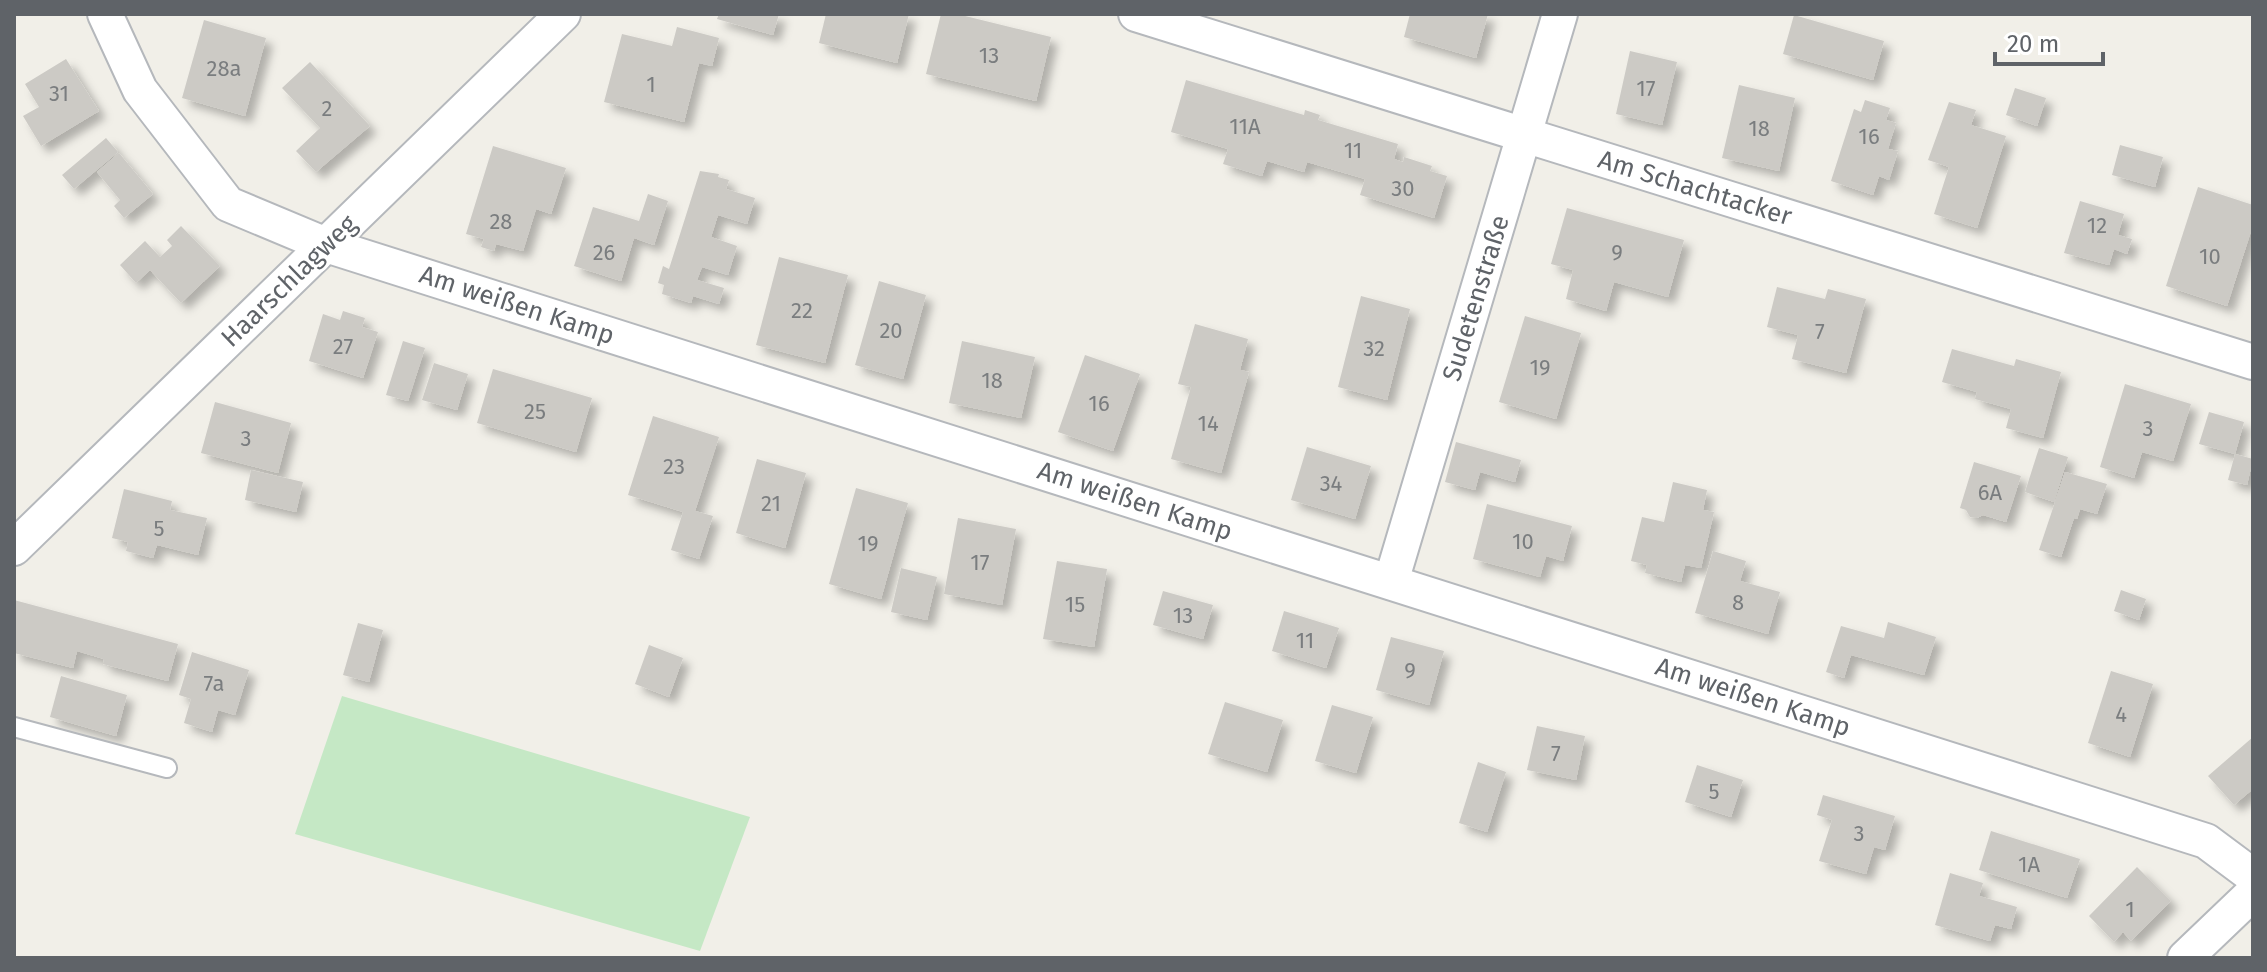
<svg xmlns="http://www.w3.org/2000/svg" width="2267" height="972" font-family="'Fira Sans',sans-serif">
<defs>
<filter id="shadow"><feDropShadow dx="7" dy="7" stdDeviation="4" flood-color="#0004"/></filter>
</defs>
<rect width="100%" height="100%" fill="#f1efe8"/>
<polygon fill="#c5e8c5" points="342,696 750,817 700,951 295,834"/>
<g fill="#cccac5" filter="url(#shadow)">
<polygon points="719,14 779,14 773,35 717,19"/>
<polygon points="826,14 909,14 897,63 819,43"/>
<polygon points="941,14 957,14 1051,37 1036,101 926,74"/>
<polygon points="1410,14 1488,14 1476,58 1404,37"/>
<polygon points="1794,15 1884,41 1873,80 1783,54"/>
<polygon points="204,20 266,38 245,116 182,98"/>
<polygon points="677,27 719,38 712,66 699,63 684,122 604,102 622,34 672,46"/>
<polygon points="1630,51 1677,62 1662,125 1616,114"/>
<polygon points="66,59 99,111 41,146 23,116 39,107 25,84"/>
<polygon points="310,62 370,126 316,172 296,151 320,128 282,88"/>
<polygon points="1186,80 1304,115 1305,110 1320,115 1318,120 1398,144 1394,159 1403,162 1404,157 1432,166 1430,171 1447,176 1434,218 1360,195 1365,179 1307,162 1304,172 1267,161 1262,176 1223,164 1228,149 1171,132"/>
<polygon points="1739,85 1795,98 1779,171 1722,158"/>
<polygon points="2015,88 2046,98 2037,126 2006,115"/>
<polygon points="1865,100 1890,108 1886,120 1896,123 1888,149 1898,151 1889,180 1879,176 1873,195 1831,181 1854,109 1861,112"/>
<polygon points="1949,102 1976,110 1971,125 2006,136 1977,228 1934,214 1949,167 1928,160"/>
<polygon points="106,138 118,152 74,189 62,175"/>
<polygon points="2120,145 2163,157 2155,187 2112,175"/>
<polygon points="493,146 566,168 551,214 536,209 523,251 496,244 494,251 481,247 484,239 466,234"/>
<polygon points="119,153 153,194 124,218 114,206 120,200 97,172"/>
<polygon points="700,171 719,174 718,177 729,180 726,189 755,198 747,224 718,215 711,237 737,246 728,275 702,267 697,280 724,288 719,304 693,296 691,303 662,294 664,285 658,283 663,266 669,269"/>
<polygon points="2198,187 2253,205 2253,225 2227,306 2166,286"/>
<polygon points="648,194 668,201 654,245 634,238 621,281 574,266 593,207 639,221"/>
<polygon points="2080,201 2124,214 2118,235 2132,239 2127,254 2114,249 2109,265 2064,253"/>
<polygon points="1567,208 1684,240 1668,297 1614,282 1606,311 1566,299 1573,270 1551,264"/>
<polygon points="181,226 220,266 181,303 150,270 136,283 120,265 145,241 160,257 172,246 167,240"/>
<polygon points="779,257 848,275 825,363 756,345"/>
<polygon points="879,281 926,295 903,379 855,365"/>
<polygon points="1777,287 1825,299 1828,289 1866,299 1846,373 1792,359 1798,335 1767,327"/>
<polygon points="1361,296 1410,309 1387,400 1338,387"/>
<polygon points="343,311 365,318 362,327 378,332 363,378 309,361 323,314 340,320"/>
<polygon points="1525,316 1581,333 1556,419 1499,402"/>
<polygon points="1195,324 1248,339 1240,370 1249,372 1221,473 1171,459 1191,387 1178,384"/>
<polygon points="403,341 425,348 408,401 386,395"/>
<polygon points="962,341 1035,357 1021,418 949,403"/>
<polygon points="1952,349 2014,366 2016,359 2061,372 2043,438 2006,428 2011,409 1975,399 1977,392 1942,382"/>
<polygon points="1085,355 1140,374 1113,451 1058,432"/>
<polygon points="434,363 468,374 457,410 422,400"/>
<polygon points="493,369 592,398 576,452 477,423"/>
<polygon points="2125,384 2191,404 2173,461 2142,452 2134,478 2100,467"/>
<polygon points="215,402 291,423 278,473 201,453"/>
<polygon points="2209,412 2244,422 2235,454 2253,459 2247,485 2228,480 2235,454 2199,444"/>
<polygon points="653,416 719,437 695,511 713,516 699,559 671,550 683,512 628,495"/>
<polygon points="1456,442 1521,460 1515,482 1480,472 1475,490 1445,482"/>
<polygon points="1307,447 1371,466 1355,519 1291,500"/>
<polygon points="2039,448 2068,457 2054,502 2025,492"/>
<polygon points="757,459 806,473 785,548 736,533"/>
<polygon points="1974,462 2021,476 2006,522 1983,515 1977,518 1970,517 1966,510 1960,508"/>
<polygon points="251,470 303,482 296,512 245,500"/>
<polygon points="2065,472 2107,484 2097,514 2080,509 2077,519 2074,518 2061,557 2039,550"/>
<polygon points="1673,482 1707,490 1703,510 1714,512 1701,568 1685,565 1681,582 1645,573 1647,565 1631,561 1642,517 1664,522"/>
<polygon points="856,488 908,503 881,599 829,584"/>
<polygon points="124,489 172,501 170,510 207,518 198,555 157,545 153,558 126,551 128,542 112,538"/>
<polygon points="1487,504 1572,526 1563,561 1546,556 1540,577 1473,559"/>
<polygon points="958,518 1016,529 1002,605 944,594"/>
<polygon points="1713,551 1746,561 1740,581 1780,592 1768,634 1695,613"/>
<polygon points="1057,561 1107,569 1094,647 1043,639"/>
<polygon points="901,568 937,577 927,620 891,612"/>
<polygon points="2121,590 2146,599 2139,620 2114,611"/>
<polygon points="1163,591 1213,605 1203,639 1153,625"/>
<polygon points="14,600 178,644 168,681 103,664 104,659 77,651 73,668 14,653"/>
<polygon points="1284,611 1339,628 1326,668 1272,651"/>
<polygon points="1888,622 1936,637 1924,675 1851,655 1844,678 1826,672 1841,626 1884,638"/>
<polygon points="358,623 383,630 369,682 343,675"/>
<polygon points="1391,637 1444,651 1429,705 1376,690"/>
<polygon points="649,645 683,658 669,697 635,684"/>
<polygon points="192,652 249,670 235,715 218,710 212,732 184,723 191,699 179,695"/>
<polygon points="2111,671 2153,684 2130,757 2088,743"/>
<polygon points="61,676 127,695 116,736 50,717"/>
<polygon points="1225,702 1283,720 1267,772 1208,754"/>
<polygon points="1332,705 1373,717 1356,773 1315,761"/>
<polygon points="1537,726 1585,736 1576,780 1527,770"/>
<polygon points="2253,737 2253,789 2234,805 2208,776"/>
<polygon points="1478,762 1506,772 1487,832 1459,823"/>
<polygon points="1697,765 1743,780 1731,817 1685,802"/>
<polygon points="1823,795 1895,816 1885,850 1874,847 1866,874 1819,861 1832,820 1817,815"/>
<polygon points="1991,831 2080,859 2067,898 1979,870"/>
<polygon points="2137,867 2171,901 2131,941 2123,932 2114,942 2089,916"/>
<polygon points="1950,873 1983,883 1979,896 2017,907 2011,929 1995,925 1990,941 1935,925"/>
</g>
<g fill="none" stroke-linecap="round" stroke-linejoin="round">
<defs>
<polyline id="lane" points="14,727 167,768"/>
<g id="street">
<polyline points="105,14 140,90 228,204 326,245 2206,841 2253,876"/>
<polyline points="1136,14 2253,362"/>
<polyline points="14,548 563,14"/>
<polyline points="1391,582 1560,14"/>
<polyline points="2185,958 2253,893"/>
</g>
</defs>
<use href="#lane" stroke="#b5b8bc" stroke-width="22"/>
<use href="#street" stroke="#b5b8bc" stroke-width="38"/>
<use href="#lane" stroke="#fff" stroke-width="18"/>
<use href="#street" stroke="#fff" stroke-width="34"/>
</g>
<g text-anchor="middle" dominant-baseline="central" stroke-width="6" stroke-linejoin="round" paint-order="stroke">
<g font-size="22" fill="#7a7d7f">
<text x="989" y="55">13</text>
<text x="224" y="68">28a</text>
<text x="651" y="84">1</text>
<text x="1646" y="88">17</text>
<text x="59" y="93">31</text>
<text x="327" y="108">2</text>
<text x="1245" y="126">11A</text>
<text x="1759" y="128">18</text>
<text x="1869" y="136">16</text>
<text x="1353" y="150">11</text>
<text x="1403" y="188">30</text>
<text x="501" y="221">28</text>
<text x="2097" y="225">12</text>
<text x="604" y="252">26</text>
<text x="1617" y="252">9</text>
<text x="2210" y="256">10</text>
<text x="802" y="310">22</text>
<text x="891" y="330">20</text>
<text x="1820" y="331">7</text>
<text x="343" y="346">27</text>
<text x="1374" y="348">32</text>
<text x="1540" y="367">19</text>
<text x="992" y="380">18</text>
<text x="1099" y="403">16</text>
<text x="535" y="411">25</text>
<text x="1208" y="423">14</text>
<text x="2148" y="428">3</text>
<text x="246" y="438">3</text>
<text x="674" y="466">23</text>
<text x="1331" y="483">34</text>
<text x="1990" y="492">6A</text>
<text x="771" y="503">21</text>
<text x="159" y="528">5</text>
<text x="1523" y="541">10</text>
<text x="868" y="543">19</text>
<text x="980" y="562">17</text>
<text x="1738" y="602">8</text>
<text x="1075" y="604">15</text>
<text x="1183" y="615">13</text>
<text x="1305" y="640">11</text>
<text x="1410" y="670">9</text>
<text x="214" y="683">7a</text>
<text x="2121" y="714">4</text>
<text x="1556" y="753">7</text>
<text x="1714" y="791">5</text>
<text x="1859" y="833">3</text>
<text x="2029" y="864">1A</text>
<text x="2130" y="909">1</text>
</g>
<g font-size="26" fill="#5f6368" stroke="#fff">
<text transform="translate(1695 188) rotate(17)">Am Schachtacker</text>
<text transform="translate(289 281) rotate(-44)">Haarschlagweg</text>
<text transform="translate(1476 298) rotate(-73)">Sudetenstraße</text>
<text transform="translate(517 305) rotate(18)">Am weißen Kamp</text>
<text transform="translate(1135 501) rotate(18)">Am weißen Kamp</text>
<text transform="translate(1753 697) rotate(18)">Am weißen Kamp</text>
</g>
</g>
<rect width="2267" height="972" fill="none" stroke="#5f6368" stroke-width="32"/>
<path d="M1995 52v12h108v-12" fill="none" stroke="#5f6368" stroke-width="4"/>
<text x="2007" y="52" font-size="24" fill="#5f6368" stroke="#ffffff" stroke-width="6" paint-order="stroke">20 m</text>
</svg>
